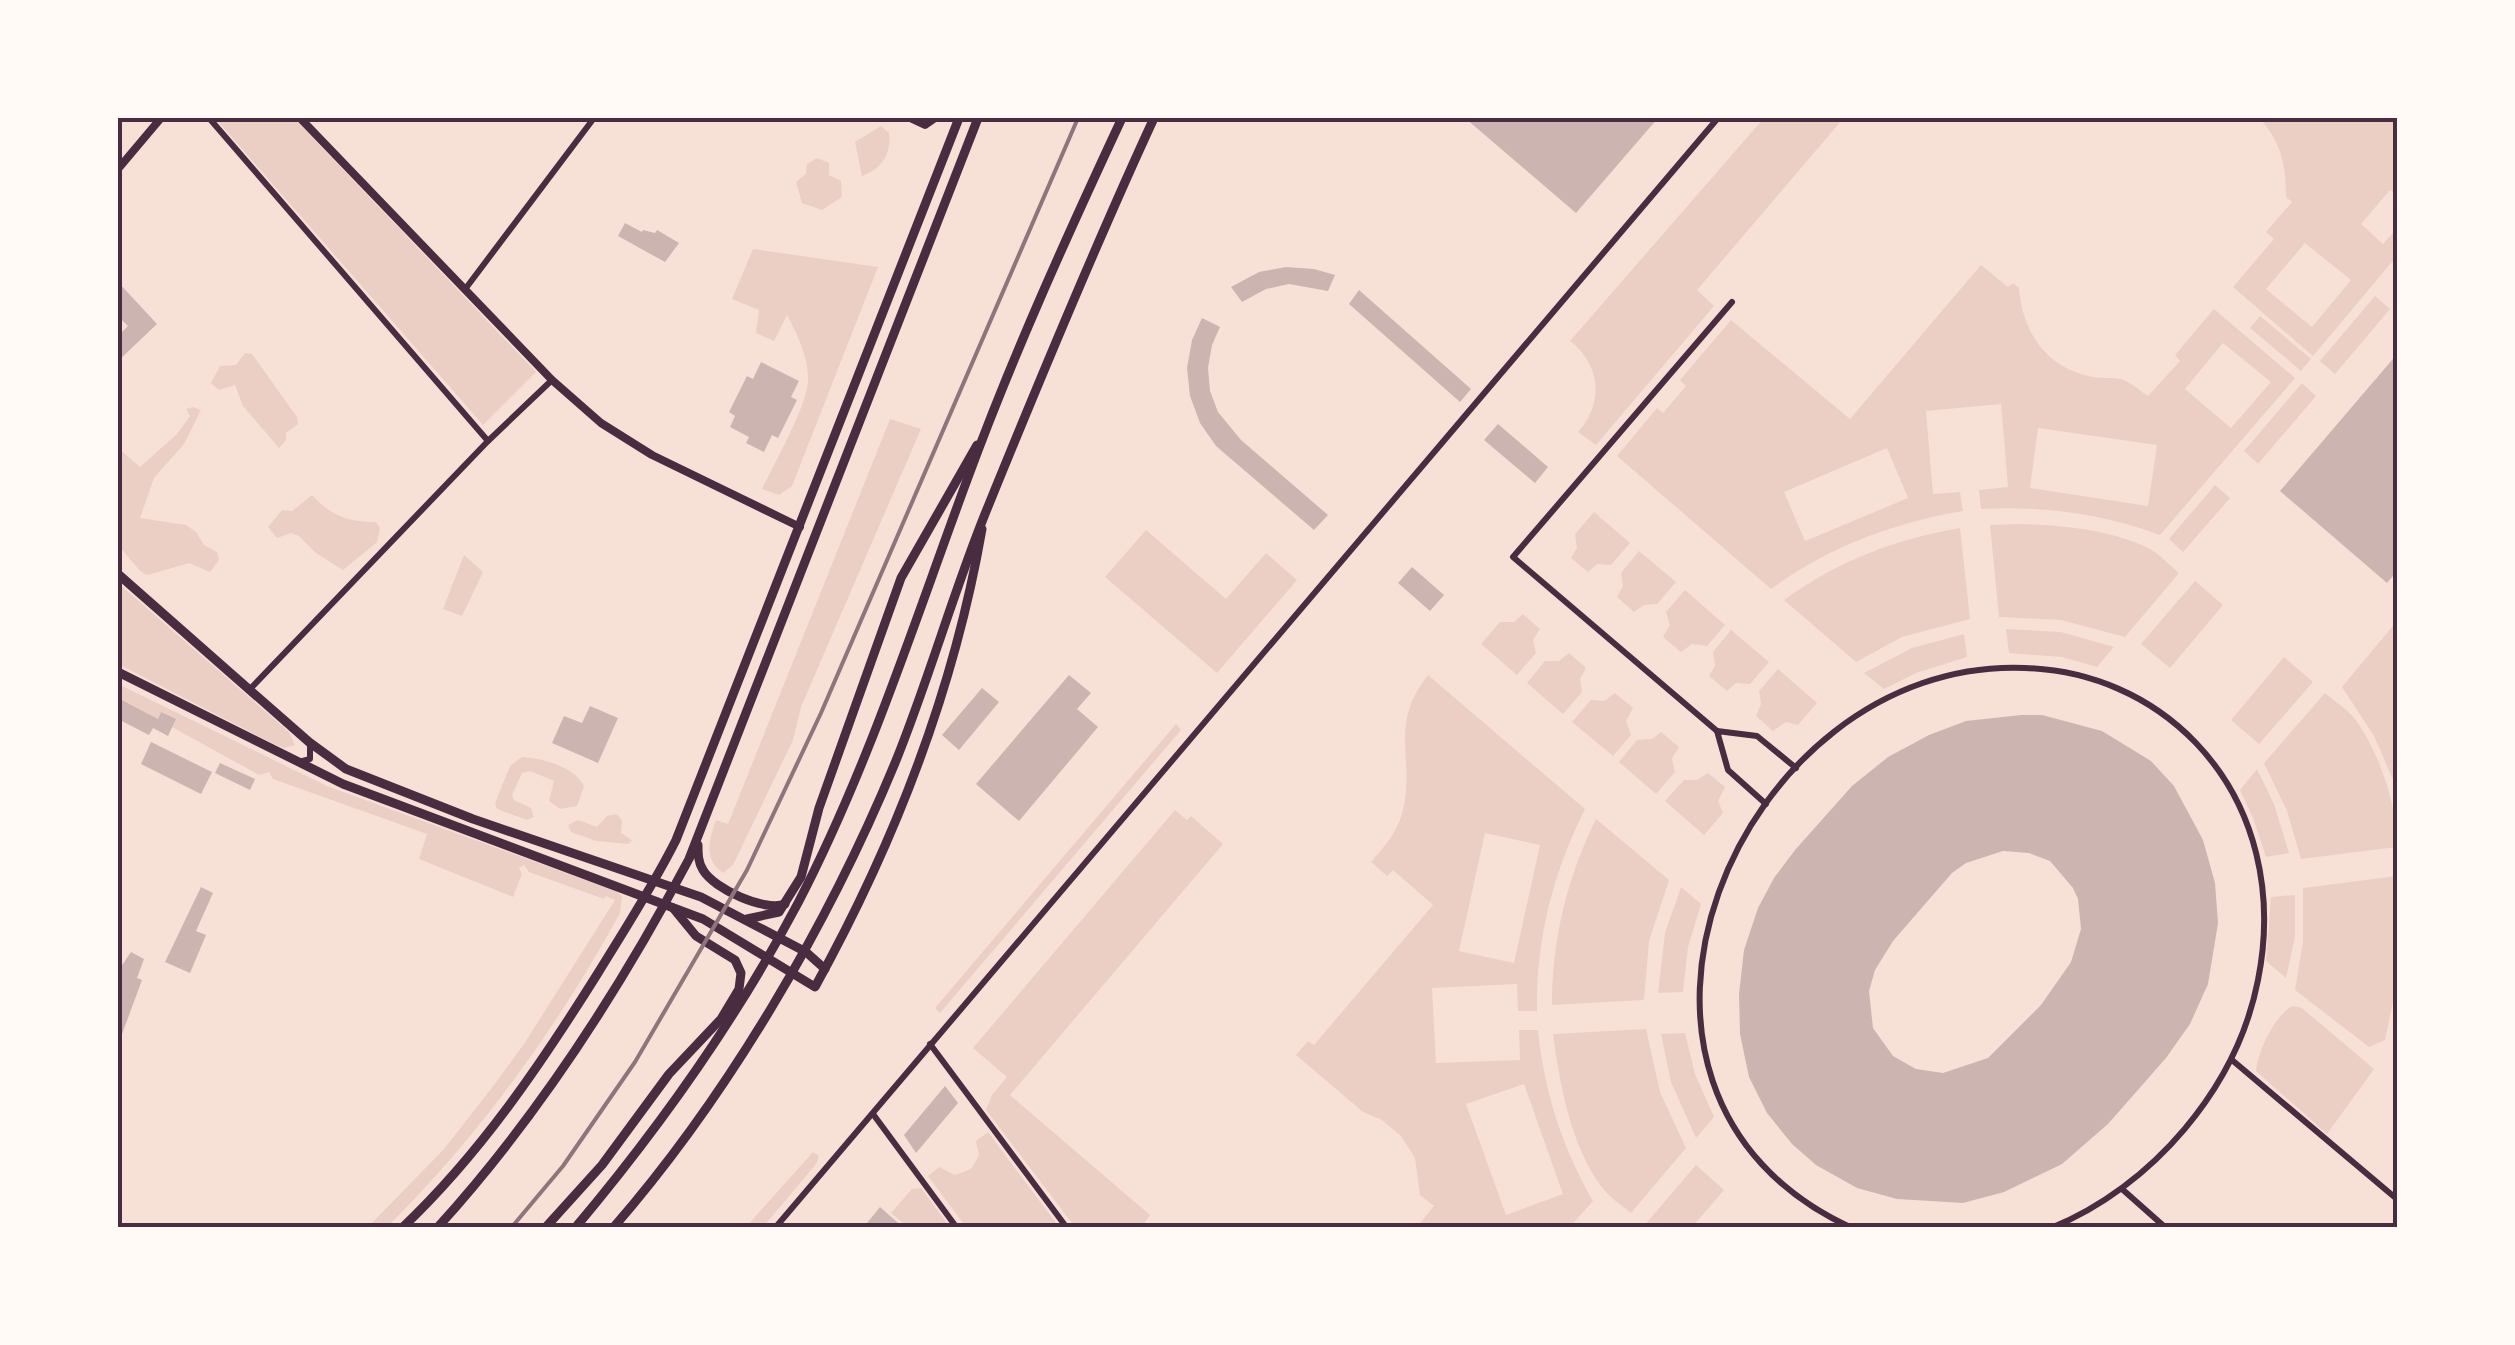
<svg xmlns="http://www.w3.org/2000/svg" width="2515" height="1345" font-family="Inter,sans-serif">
<rect width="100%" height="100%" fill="#f7e1d7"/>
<g fill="#ebcfc5" fill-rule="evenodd">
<polygon points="215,118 294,118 536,372 483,425"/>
<path d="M1764 118H1839L1842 120 1697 290 1714 306 1596 445 1578 432C1604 403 1601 365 1570 341Z"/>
<path d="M2259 118H2397V195L2390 190 2361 224 2383 244 2397 228V256L2313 356 2233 287 2274 239 2266 232 2292 202 2286 197C2286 165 2281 141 2259 118ZM2305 243 2351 280 2312 327 2266 289Z"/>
<path d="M881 126 889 133C892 154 881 169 862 176L855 142Z"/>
<polygon points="817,158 829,163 829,175 841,181 842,197 822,210 802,203 796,182 806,174 807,164"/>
<path d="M753 249 878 267 792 486 779 495 762 489C774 464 807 406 808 381 809 358 797 334 787 315L774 341 756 333 759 310 732 299Z"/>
<path d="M1981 265 2008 287 2013 283 2019 288C2022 330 2045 367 2089 376 2099 379 2111 377 2121 379 2131 382 2140 391 2148 396L2180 361 2175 355 2214 309 2295 378 2160 535C2102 513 2043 506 1981 509L1979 490 2008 487 2001 404 1926 411 1933 494 1960 492 1963 511C1892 523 1829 547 1771 589L1617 456 1657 408 1663 413 1686 386 1680 380 1731 320 1850 419ZM2223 343 2271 382 2231 428 2185 389ZM2038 428 2157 445 2148 506 2030 488ZM1887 448 1908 498 1805 541 1784 492Z"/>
<polygon points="2375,296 2390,309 2335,374 2320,361"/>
<polygon points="2260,316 2311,359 2301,371 2250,328"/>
<polygon points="245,353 252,354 297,417 298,424 286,433 286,440 279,448 243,406 235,385 219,390 211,383 220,366 236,365"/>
<polygon points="2302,383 2316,396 2258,464 2244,451"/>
<polygon points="193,407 201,410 184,444 154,478 140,518 186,525 196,532 204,545 217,552 219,560 210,572 189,563 148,575 141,572 118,545 118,448 140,467 177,434 190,416 186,409"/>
<path d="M890 419 921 429 801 707 793 740 733 865 723 873C703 859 709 840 716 820L728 824Z"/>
<polygon points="2215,485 2230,498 2183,552 2169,539"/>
<path d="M312 495C332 516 347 522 376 522L380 528 377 542 343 570 316 553 299 536 291 533 277 538 268 527 282 510 292 511Z"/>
<polygon points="1594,512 1630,543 1611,565 1597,564 1588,572 1571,558 1577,548 1575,534"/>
<path d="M2016 524C2059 525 2109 529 2148 548 2160 554 2169 565 2179 573L2125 637 2061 620 1999 617 1990 525Z"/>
<path d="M1960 528 1970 619 1902 637 1856 662 1784 600C1838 561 1895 539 1960 528Z"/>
<polygon points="1146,530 1226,599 1266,553 1297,580 1217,673 1105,577"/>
<polygon points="1639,551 1676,582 1657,604 1644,605 1634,612 1617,597 1623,586 1621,573"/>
<polygon points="464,555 483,572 462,616 443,609"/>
<polygon points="2195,581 2223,605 2170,668 2141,644"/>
<polygon points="118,583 289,732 295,745 284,748 270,742 118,664"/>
<polygon points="1685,590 1725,625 1707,646 1692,644 1681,652 1663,637 1670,625 1666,612"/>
<polygon points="1523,614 1540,629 1533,640 1536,653 1517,675 1481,644 1500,622 1514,622"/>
<polygon points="2397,621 2397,789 2374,736 2342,687"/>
<polygon points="2006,629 2061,632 2114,647 2097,667 2062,657 2009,653"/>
<polygon points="1731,630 1769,662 1750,684 1736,683 1727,691 1709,676 1715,666 1713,652"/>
<polygon points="1964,634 1967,657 1916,673 1884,689 1864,673 1912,648"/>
<polygon points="1569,653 1586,668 1580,679 1582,692 1563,714 1527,683 1545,661 1559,661"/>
<polygon points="2284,657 2313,682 2259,744 2231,720"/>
<polygon points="1778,669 1817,703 1798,725 1786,722 1773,731 1756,716 1761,704 1759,691"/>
<path d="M1428 675 1585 809C1553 873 1536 939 1537 1011H1518L1517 984 1432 988 1436 1063 1520 1060 1519 1030H1538C1544 1091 1562 1147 1593 1201L1570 1227H1425L1420 1223 1434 1206 1420 1195 1415 1158 1401 1136 1382 1120 1363 1112 1296 1055 1308 1041 1314 1045 1433 905 1393 870 1387 876 1371 862C1383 848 1395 835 1401 817 1418 762 1386 728 1428 675ZM1485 833 1540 845 1514 963 1459 951ZM1524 1084 1563 1194 1506 1215 1466 1104Z"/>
<path d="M118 684 327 786 615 891 622 896 620 913C557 1028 480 1135 387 1227H368L444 1149 491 1089 524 1044 615 900 606 896 604 899 529 872 524 865 519 868 522 874 513 897 419 859 427 834 273 779 269 772 259 775 172 727 175 719 161 712 158 719 118 698Z"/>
<polygon points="1615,693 1633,708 1626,721 1631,735 1613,756 1572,722 1591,700 1604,701"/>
<path d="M2325 693C2334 701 2347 709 2355 719 2379 752 2398 807 2397 847L2301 859 2287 811 2264 763Z"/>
<polygon points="1176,724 1181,730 940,1013 935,1008"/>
<polygon points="1661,732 1679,747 1672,758 1675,772 1656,794 1619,762 1637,740 1652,739"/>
<path d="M522 757C542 758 575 767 584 786L577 806 560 809 549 801 554 781 530 771 522 773 512 795 514 800 531 808 534 817 527 820 497 809 495 803 510 766Z"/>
<polygon points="2257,769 2274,804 2289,853 2266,857 2253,818 2240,790"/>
<polygon points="1708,773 1725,787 1718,801 1723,813 1704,835 1665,801 1684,780 1697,780"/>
<polygon points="1175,810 1187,820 1191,816 1223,844 1010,1095 1150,1215 1142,1227 1075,1227 986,1110 992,1095 1007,1077 973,1048"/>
<polygon points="617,814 622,821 621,833 632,840 628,844 596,841 571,832 568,825 578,820 597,827 607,816"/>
<path d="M1596 819 1669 880 1649 941 1644 1000 1552 1005C1552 939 1567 878 1596 819Z"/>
<polygon points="2397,876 2397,983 2385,1040 2369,1047 2295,990 2303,941 2303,888"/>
<polygon points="1681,887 1701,904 1688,947 1683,992 1658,993 1665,933"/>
<polygon points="2295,895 2295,937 2286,978 2266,961 2271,897"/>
<path d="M2293 1006 2302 1008 2374 1069 2327 1134 2256 1071C2257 1052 2276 1013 2293 1006Z"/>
<path d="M1646 1029 1660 1092 1686 1148 1631 1213C1621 1205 1609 1197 1601 1186 1570 1143 1560 1085 1553 1034Z"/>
<polygon points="1685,1033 1695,1074 1714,1117 1696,1138 1671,1082 1661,1034"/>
<polygon points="988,1132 1059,1227 966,1227 928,1176 939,1167 955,1175 971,1169 979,1155 976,1141"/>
<polygon points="813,1152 819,1156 817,1163 763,1227 746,1227"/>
<polygon points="1696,1165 1724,1190 1692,1227 1643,1227"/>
<polygon points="921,1188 947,1223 948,1227 908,1227 891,1213 912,1189"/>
</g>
<g fill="#ccb4b1" fill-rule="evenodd">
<polygon points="1465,118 1658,118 1576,213"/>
<polygon points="625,223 642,232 643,230 655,233 657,230 679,243 665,262 618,236"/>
<polygon points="1286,267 1314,269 1335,275 1328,291 1289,284 1266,289 1242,302 1231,287 1259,272"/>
<polygon points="118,282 157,324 118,361 118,336 128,326 118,316"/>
<polygon points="1359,290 1471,389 1460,402 1349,304"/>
<polygon points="1202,318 1220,327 1212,345 1208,368 1210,391 1218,412 1241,440 1328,515 1314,530 1216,446 1200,423 1190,396 1187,368 1192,340"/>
<polygon points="2398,353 2398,570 2387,583 2280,491"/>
<polygon points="761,362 799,381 791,397 797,400 778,438 772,435 764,452 746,443 749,437 730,427 735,416 729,412 747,376 753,379"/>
<polygon points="1498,424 1548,467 1535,483 1484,440"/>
<polygon points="1412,567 1444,595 1430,611 1398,583"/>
<polygon points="1069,675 1091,693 1077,709 1098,727 1019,821 976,784"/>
<polygon points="982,688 999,702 959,750 942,735"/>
<polygon points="118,698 158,719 161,712 176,719 168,736 153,728 149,735 118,719"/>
<polygon points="590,706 618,718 598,763 552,743 564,716 582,723"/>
<path d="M2021 715H2042L2102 731 2151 761 2174 786 2203 840 2215 883 2218 923 2208 984 2190 1024 2166 1058 2108 1124 2062 1164 2004 1192 1963 1203 1897 1199 1857 1188 1816 1165 1792 1144 1767 1113 1749 1077 1740 1034 1739 994 1744 950 1758 908 1774 878 1795 850 1852 786 1888 757 1929 735 1966 721ZM2003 851 2029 853 2050 861 2073 888 2078 899 2081 929 2071 962 2041 1005 1988 1058 1943 1073 1916 1069 1893 1056 1873 1028 1869 991 1875 970 1893 941 1952 873 1966 863Z"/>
<polygon points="151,742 212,772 201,794 141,764"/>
<polygon points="220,763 255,779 250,790 215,773"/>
<polygon points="201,887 213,893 196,931 206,935 190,973 165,962"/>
<polygon points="131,952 144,959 137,978 142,980 118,1045 118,971"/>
<polygon points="945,1086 958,1103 916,1153 904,1135"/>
<polygon points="880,1207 889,1215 904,1228 863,1228"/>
</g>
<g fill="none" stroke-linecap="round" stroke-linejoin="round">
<g stroke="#4a2c40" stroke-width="6">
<polyline points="209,118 488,441"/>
<polyline points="466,288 594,118"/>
<polyline points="250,689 488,441 552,380"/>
<polyline points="1717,731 1513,557 1732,302"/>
<polyline points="299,762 310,759 310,745"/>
<polyline points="1766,804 1728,770 1717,731 1757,736 1796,768"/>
<polyline points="930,1044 1067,1228"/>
<polyline points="2232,1060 2398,1200"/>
<polyline points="873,1114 957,1228"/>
<polyline points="2122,1189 2166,1228"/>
<polyline points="775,1228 1718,118"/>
<path d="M1852 1228C1554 1092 1737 656 2025 668 2090 670 2151 696 2196 743 2257 807 2275 895 2258 980 2237 1088 2152 1187 2051 1228"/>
</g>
<g stroke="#4a2c40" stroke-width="8">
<polyline points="300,118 552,380 601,423 652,455 800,527"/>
<polyline points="910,118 925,125 935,118"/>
<polyline points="118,169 161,118"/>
</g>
<g stroke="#4a2c40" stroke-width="9">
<polyline points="118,574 309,742 346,769 473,819 701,897 806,952 825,969"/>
<path d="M118 672 343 784 703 919 815 987C894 844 954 690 982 529"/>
<path d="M698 845C698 854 698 862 703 870 714 889 765 912 785 904"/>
<polyline points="747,919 779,912 801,877 819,808 901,578 977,445"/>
<path d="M402 1228C481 1153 541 1064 598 973 625 929 653 886 676 840L959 118"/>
<path d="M437 1228C538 1117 619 991 689 859L978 118"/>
<polyline points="545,1228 602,1165 669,1074 721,1019 739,989 741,973 735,960 696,936 673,908"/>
</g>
<g stroke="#4a2c40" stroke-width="9">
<path d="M575 1228C660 1127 736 1020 798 903 868 768 914 623 967 480 1012 357 1067 236 1122 118"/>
<path d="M613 1228C728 1096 828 925 895 763 928 682 952 596 985 514 1039 381 1094 248 1154 118"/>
</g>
<polyline stroke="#8f747c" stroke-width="4" points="511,1228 563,1166 635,1062 747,870 821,713 1078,118"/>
</g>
<rect width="2515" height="1345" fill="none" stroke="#fffaf5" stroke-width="240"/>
<rect x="120" y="120" width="2275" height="1105" fill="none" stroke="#4a2c40" stroke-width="4"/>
</svg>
